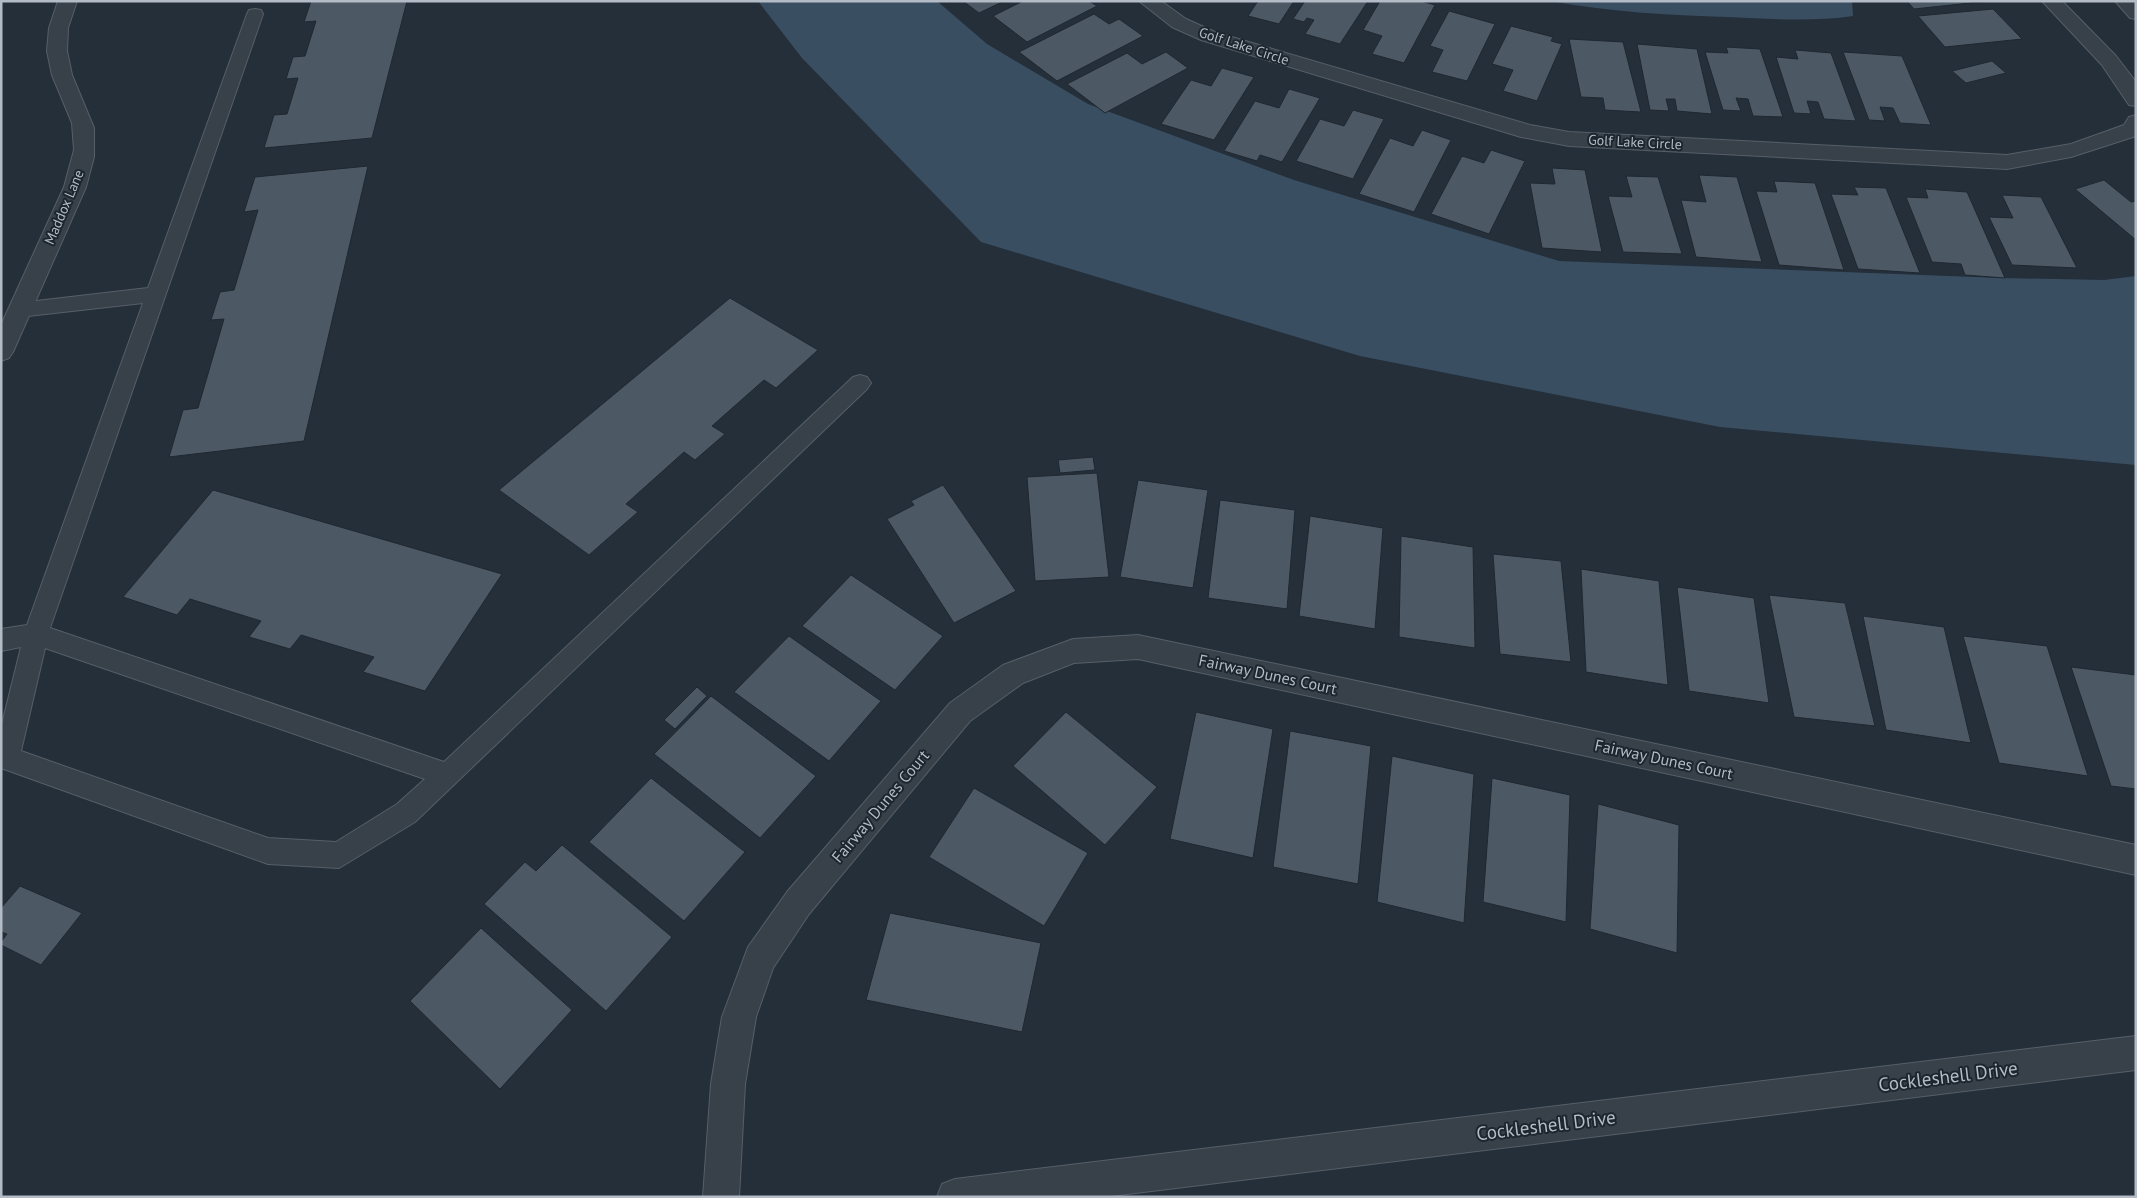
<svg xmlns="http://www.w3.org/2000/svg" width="2137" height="1198" font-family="'PT Sans',sans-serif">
<rect width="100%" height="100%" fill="#242f3a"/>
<g fill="#3a4e62">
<polygon points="758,1 937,1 987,44 1088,104 1294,180 1559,261 2001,278 2104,280 2136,276 2136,465 1720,427 1360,356 981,242 802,58"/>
<path d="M1550 1H1852L1853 16C1811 22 1770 19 1728 17 1668 15 1609 12 1550 1Z"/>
</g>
<g fill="#4d5865" stroke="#1f2831">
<polygon points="311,1 407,1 372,138 264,148 274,115 287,114 298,78 286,79 293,57 305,56 316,21 304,22"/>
<polygon points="963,1 1004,1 979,13"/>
<polygon points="1023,1 1089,1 1097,6 1027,42 993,16"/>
<polygon points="1258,1 1294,1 1279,24 1248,16"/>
<polygon points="1305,1 1368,1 1340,44 1305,34 1314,20 1307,18 1304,22 1293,19"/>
<polygon points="1380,1 1421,1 1435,5 1404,63 1372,54 1382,36 1363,30"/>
<polygon points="1907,1 1989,1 1914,9"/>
<polygon points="1993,9 2022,39 1945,47 1918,16"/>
<polygon points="1449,11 1495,24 1467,81 1432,72 1443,50 1430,46"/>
<polygon points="1094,14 1109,24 1119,19 1143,36 1057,81 1019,52"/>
<polygon points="1511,26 1553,37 1551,41 1562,44 1537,101 1503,91 1513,70 1492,64"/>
<polygon points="1569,39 1623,42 1641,112 1605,110 1603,98 1581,97"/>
<polygon points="1637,44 1697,49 1712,114 1677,111 1675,99 1666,99 1669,111 1650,110"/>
<polygon points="1726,47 1760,49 1783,117 1753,116 1748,99 1736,98 1741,111 1723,110 1705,52 1728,53"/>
<polygon points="1795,50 1831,53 1856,121 1824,119 1818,102 1807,101 1811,114 1794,113 1776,57 1798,59"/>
<polygon points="1166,52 1188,68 1105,113 1067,84 1127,53 1142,64"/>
<polygon points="1843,52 1902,56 1931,125 1900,123 1893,108 1880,107 1885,121 1869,120"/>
<polygon points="1992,61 2006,73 1966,83 1952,71"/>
<polygon points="1222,68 1254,77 1214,140 1161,124 1191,80 1211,86"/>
<polygon points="1289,89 1320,98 1282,162 1260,155 1257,161 1224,151 1255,101 1279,108"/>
<polygon points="1353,110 1384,119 1353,179 1296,161 1320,119 1344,126"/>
<polygon points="1422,130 1451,140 1414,212 1359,194 1390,138 1413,146"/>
<polygon points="1491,150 1525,161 1489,234 1431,214 1462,156 1484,163"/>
<polygon points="368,166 304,441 169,457 183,410 198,408 224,319 211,320 220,292 234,290 258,210 244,212 255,177"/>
<polygon points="1552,168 1585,170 1602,252 1542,248 1530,183 1555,184"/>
<polygon points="1699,175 1737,177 1762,262 1696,257 1681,200 1706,202"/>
<polygon points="1626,176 1658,177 1682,254 1623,252 1608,196 1632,197"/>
<polygon points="2104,180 2131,202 2136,201 2136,240 2075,189"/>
<polygon points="1774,181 1815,183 1844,270 1779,265 1756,191 1777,192"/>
<polygon points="1854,187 1886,188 1920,273 1858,269 1831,194 1858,195"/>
<polygon points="1925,189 1967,192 2005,278 1965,275 1961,264 1932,262 1906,197 1928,198"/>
<polygon points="2002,195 2041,197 2077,268 2012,265 1989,217 2013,218"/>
<polygon points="730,298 818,350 776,388 764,380 712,426 725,434 695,460 684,452 626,504 638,512 589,555 499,490"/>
<polygon points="1093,457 1095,470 1060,473 1058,460"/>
<polygon points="1097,473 1109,577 1035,581 1027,477"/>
<polygon points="1138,480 1208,490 1193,588 1120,577"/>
<polygon points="943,485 1016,591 954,623 887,519 914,505 911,501"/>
<polygon points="213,490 502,574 425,691 363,672 374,657 301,635 290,649 249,637 261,621 190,599 177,615 123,597"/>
<polygon points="1220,500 1295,510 1287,609 1208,598"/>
<polygon points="1310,516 1383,528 1375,629 1299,616"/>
<polygon points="1401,536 1473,547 1475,648 1399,637"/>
<polygon points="1493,554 1561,561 1571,662 1500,654"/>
<polygon points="1581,569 1659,581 1668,685 1586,672"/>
<polygon points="851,575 943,636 895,690 802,626"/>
<polygon points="1677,587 1754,598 1769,703 1689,691"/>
<polygon points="1769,595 1845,603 1875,726 1794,717"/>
<polygon points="1863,616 1944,627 1971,743 1886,730"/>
<polygon points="789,636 881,701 829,761 734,692"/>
<polygon points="1963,636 2047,646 2088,776 1999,763"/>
<polygon points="2071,667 2136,675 2136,789 2111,786"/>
<polygon points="697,687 707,696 675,729 664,720"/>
<polygon points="711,696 816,776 760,838 654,754"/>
<polygon points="1066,712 1157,787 1105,845 1013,766"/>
<polygon points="1196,712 1273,729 1253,858 1170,839"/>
<polygon points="1290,731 1371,746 1358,884 1273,867"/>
<polygon points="1392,756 1474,774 1464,923 1377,902"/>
<polygon points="651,778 745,852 684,921 589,842"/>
<polygon points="1492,778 1570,795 1566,922 1483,902"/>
<polygon points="974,788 1088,853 1044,926 929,857"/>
<polygon points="1598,804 1679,825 1677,953 1590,929"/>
<polygon points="562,845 672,937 606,1011 484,904 525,862 536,871"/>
<polygon points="20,886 82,913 41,965 1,945 1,942 7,934 1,932 1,908"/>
<polygon points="890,913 1041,943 1022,1032 866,1000"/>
<polygon points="481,928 572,1010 500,1089 410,1001"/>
</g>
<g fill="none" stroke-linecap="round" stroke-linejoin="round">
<defs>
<g id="service">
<polygon points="2115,1 2133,1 2136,4 2136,19 2130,18"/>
<path d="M255 9 261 10 263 14 50 628 444 762 853 377 860 375 867 377 871 383 867 389 415 822 339 868 268 864 1 768V728L21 647 1 651V629L27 625 143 303 19 317 12 315 9 310 12 305 19 303 148 288 247 14 249 10ZM45 648 425 779 397 804 336 842 268 838 21 751Z"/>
</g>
<g id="minor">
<polygon points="58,1 77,1 68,28 67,51 72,75 94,128 94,157 86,187 13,352 9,358 1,361 1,325 64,187 74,150 72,123 52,75 47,51 49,28"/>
<polygon points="1139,1 1161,1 1186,19 1215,32 1530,125 1569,132 2007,155 2071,144 2124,125 2129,117 2136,115 2136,136 2071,157 2007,169 1569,146 1521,137 1201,40 1172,27"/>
<polygon points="2042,1 2062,1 2116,56 2136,82 2136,106 2129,105 2102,65"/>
<polygon points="1138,635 2136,845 2136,875 1138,659 1074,663 1023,683 970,721 809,914 773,968 756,1017 745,1084 739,1197 703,1197 711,1084 722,1017 748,947 787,892 950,703 1003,665 1073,639"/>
<polygon points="2136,1036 2136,1070 1103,1197 937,1197 942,1184 955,1179"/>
</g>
</defs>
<use href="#service" stroke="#565f68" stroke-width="2"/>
<use href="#minor" stroke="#565f68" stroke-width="2"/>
<use href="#service" fill="#38414a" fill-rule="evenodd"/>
<use href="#minor" fill="#38414a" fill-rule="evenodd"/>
</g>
<g text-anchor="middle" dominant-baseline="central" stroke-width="4" stroke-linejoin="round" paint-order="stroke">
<g font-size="14" fill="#b3bcc6" stroke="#1d262f">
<text transform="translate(1244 46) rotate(18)">Golf Lake Circle</text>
<text transform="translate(1635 142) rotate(3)">Golf Lake Circle</text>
<text transform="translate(64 207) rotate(-67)">Maddox Lane</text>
</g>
<g font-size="16" fill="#b3bcc6" stroke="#1d262f">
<text transform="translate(1268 674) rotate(12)">Fairway Dunes Court</text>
<text transform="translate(1664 759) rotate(12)">Fairway Dunes Court</text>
<text transform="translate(880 806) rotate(-50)">Fairway Dunes Court</text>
</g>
<g font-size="19" fill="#b3bcc6" stroke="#1d262f">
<text transform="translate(1948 1076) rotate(-7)">Cockleshell Drive</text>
<text transform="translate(1546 1125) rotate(-7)">Cockleshell Drive</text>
</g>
</g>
<rect width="2137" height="1198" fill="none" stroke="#b3bcc6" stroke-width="5"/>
</svg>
